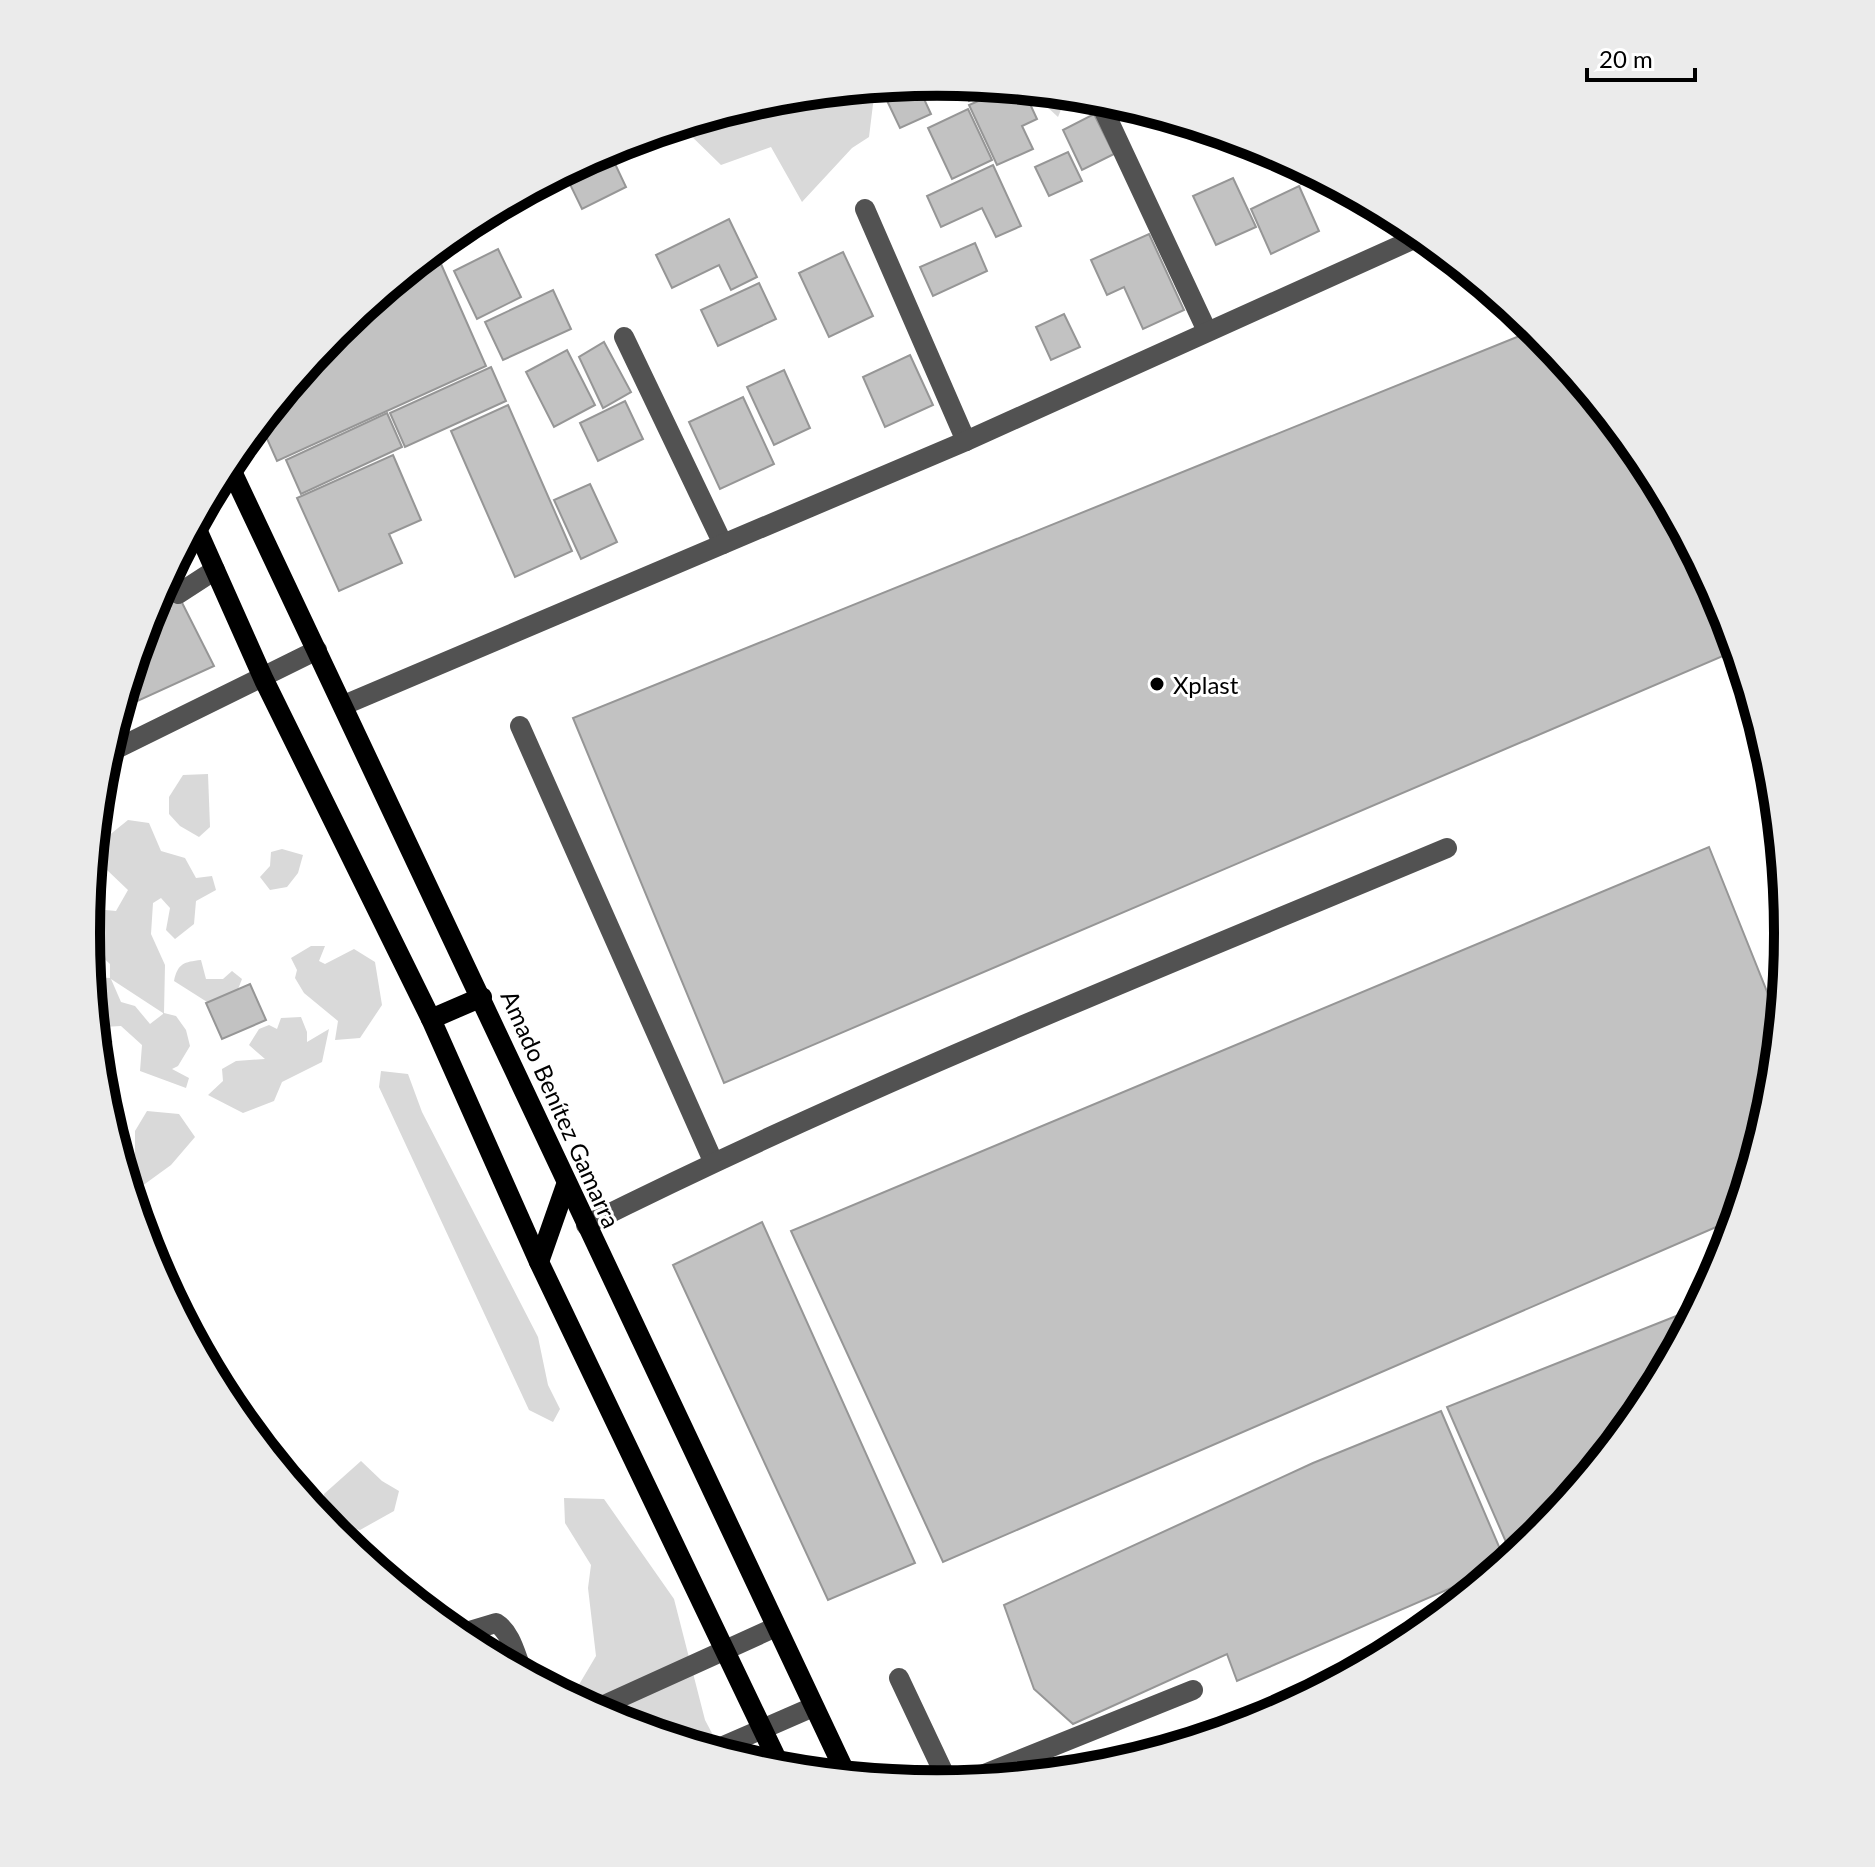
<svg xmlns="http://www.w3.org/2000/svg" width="1875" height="1867" font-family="Lato,sans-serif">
<rect width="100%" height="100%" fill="#fff"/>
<g fill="#d9d9d9" fill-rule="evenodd">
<polygon points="875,88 869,137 852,148 802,202 771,147 721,165 681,126 772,98"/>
<polygon points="1030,91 1067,95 1058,117"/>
<polygon points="208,774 210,827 199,837 180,826 169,814 169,797 183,775"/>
<path d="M128 820 149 823 161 851 185 858 196 878 212 876 216 890 196 901 194 924 175 939 166 930 170 908 161 898 153 903 151 934 165 965 164 1013 176 1016 186 1030 190 1046 178 1066 172 1069 189 1078 186 1088 140 1071 142 1045 121 1026 103 1027 113 1042 101 1047 97 1045 90 977 110 978V964L87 943 88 914 95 909 116 911 128 890 107 870V837ZM111 979 163 1013V1014L150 1024 135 1006 121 1002Z"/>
<polygon points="282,849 303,855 298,873 287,887 270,890 260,877 270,866 271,852"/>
<polygon points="311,946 325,946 319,961 325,964 354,949 375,962 382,1005 360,1038 335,1040 338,1021 304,993 295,978 297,970 291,958"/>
<path d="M201 960 206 979H223L232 971 242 979 235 997 215 1007 174 981C178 963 184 962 201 960Z"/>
<polygon points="301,1017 307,1032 307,1042 329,1029 322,1062 282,1082 274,1101 243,1113 208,1095 223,1081 222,1069 236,1061 265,1059 249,1045 259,1029 269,1025 277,1029 281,1018"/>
<polygon points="381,1071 408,1074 422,1112 538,1337 548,1385 560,1409 553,1422 529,1410 379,1087"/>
<polygon points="147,1111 179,1114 195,1137 171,1165 131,1194 122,1164 135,1157 135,1131"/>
<path d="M361 1461 382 1481 399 1491 394 1511 360 1530C335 1525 325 1520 324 1494Z"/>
<polygon points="564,1498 604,1499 674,1599 705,1720 723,1754 611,1720 576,1701 574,1693 596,1656 588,1588 591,1565 565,1523"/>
</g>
<g fill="#c2c2c2" stroke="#969696" stroke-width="2">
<polygon points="917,84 931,114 900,128 881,88"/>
<polygon points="961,84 996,88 969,101"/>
<polygon points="1006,89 1024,91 1037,119 1022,126 1033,149 997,165 969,105"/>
<polygon points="968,109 992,160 952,179 928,128"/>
<polygon points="1094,114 1114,154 1082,170 1063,130"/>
<polygon points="608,149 626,187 582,209 564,172"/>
<polygon points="1068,152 1082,181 1049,196 1035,167"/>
<polygon points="1290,161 1318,176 1301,184"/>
<polygon points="993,165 1021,226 996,237 982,208 941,227 927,196"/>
<polygon points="1233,178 1256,227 1216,245 1193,196"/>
<polygon points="1299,186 1319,231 1271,254 1251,209"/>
<polygon points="729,219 757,277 731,290 719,265 672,288 656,255"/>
<polygon points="1149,234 1184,310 1143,329 1124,287 1107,295 1091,260"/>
<polygon points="975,243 987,271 933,296 920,267"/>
<polygon points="498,249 521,297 477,319 454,271"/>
<polygon points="843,252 873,316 829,337 799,273"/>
<polygon points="441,264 486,366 277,461 260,423 336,331 388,288"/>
<polygon points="759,283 776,319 718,346 701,310"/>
<polygon points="553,290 571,329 503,360 485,322"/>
<polygon points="1064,314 1080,347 1051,360 1036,327"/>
<polygon points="1537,329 1646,461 1724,608 1737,650 724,1083 573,718"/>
<polygon points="604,342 631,392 603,408 579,357"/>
<polygon points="567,350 595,405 554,427 526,372"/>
<polygon points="910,355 933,405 885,427 863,377"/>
<polygon points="491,367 506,401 405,447 390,413"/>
<polygon points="784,370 810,428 774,445 747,387"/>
<polygon points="743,397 774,464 720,489 689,422"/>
<polygon points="625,401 643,439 598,461 580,423"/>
<polygon points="508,405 572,551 515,577 451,431"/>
<polygon points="387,413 402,447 301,494 286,460"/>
<polygon points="393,455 421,520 389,534 402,563 339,591 297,498"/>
<polygon points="590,484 617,542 581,559 554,500"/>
<polygon points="168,575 214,666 120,709 151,607"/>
<polygon points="1709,847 1780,1024 1773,1100 1737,1218 943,1562 791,1231"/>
<polygon points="250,984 266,1020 222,1039 206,1003"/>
<polygon points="762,1222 915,1563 828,1600 673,1265"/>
<polygon points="1699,1307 1645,1407 1539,1536 1513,1558 1447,1407"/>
<polygon points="1441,1411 1506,1563 1502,1566 1237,1681 1227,1654 1073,1724 1034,1689 1004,1605 1313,1463"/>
</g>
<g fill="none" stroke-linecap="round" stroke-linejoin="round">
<polyline stroke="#d9d9d9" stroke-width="20" stroke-dasharray="20 10" stroke-linecap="butt" points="150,609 178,594"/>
<g stroke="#525252" stroke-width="20">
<polyline points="1098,98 1207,331"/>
<polyline points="865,209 966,441"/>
<polyline points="624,337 723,544"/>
<polyline points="178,594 215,570"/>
<polyline points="344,705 966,441 1423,235"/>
<polyline points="520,726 713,1161"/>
<polyline points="106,754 317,650"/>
<path d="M586 1225C866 1085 1158 969 1447 848"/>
<path d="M456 1635 496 1623C512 1633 516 1657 523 1673"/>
<polyline points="899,1678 949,1784"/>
<polyline points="593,1710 776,1627"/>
<polyline points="712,1751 813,1707"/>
<polyline points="962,1783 1193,1690"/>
</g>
<g stroke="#000" stroke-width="20">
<polyline points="228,463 847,1776"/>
<polyline points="195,525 264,680 431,1019 539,1262 782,1770"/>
<polyline points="431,1019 482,997"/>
<polyline points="539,1262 566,1185"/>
</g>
</g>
<circle fill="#000" stroke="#fff" stroke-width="3" cx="1157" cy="684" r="8"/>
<g text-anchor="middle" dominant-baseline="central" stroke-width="6" stroke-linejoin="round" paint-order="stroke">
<g font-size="24" fill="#000" stroke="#fff" text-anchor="start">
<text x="1173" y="684">Xplast</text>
</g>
<g font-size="24" fill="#000" stroke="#fff">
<text transform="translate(561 1109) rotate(66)">Amado Benítez Gamarra</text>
</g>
</g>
<path d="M0 0H1875V1867H0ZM100 933a837 837 0 1 1 1674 0a837 837 0 1 1-1674 0Z" fill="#ebebeb" fill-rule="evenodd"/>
<path fill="none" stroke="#000" stroke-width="10" d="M100 933a837 837 0 1 1 1674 0a837 837 0 1 1-1674 0Z"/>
<path d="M1587 68v12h108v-12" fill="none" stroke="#000000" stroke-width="4"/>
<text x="1599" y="68" font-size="24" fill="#000000" stroke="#ffffff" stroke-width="6" paint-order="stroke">20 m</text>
</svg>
